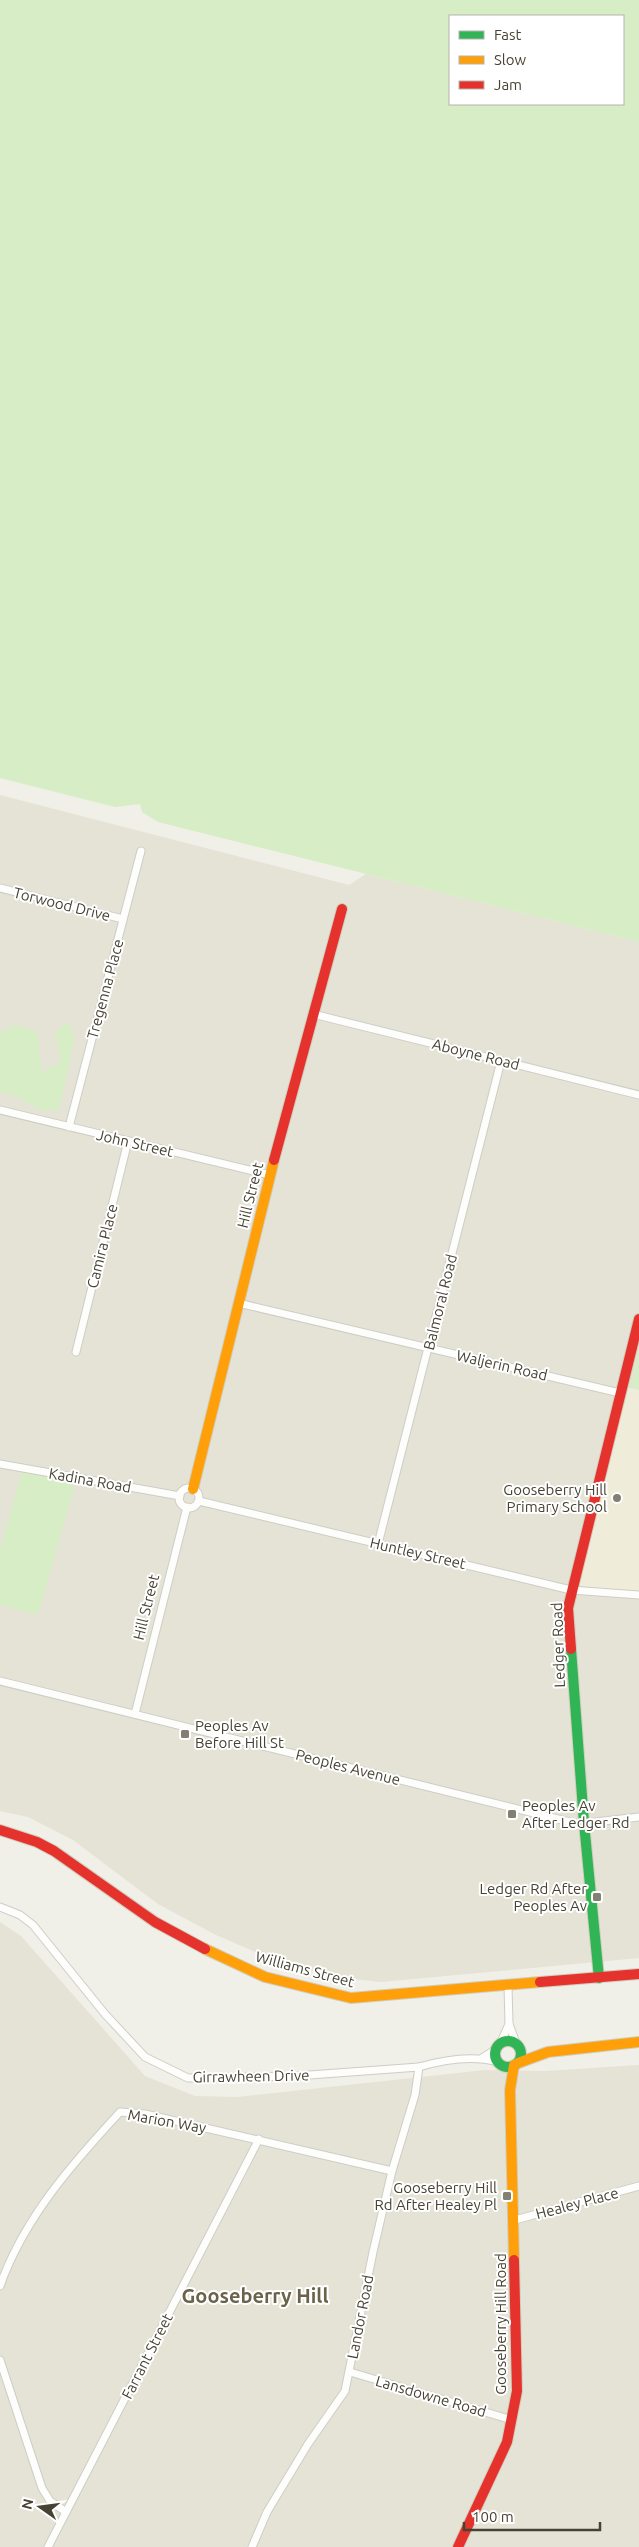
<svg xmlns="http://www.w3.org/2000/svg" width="639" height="2547" font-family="Ubuntu,sans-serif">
<rect width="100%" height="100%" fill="#f0efe8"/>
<g fill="#e5e3d5">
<polygon points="0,795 349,885 366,874 639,942 639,1363 582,1579 639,1585 639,1958 381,1982 335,1977 281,1963 216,1935 158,1904 73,1840 28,1817 0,1811"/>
<polygon points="0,1922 21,1936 145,2076 195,2096 237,2097 485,2070 546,2071 639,2065 639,2547 0,2547"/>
</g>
<polygon fill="#efedd9" points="630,1388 639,1390 639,1595 571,1590 622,1389"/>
<g fill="#d7edc5" fill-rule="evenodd">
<path d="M0 0H639V942L158 822 142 812 140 804 115 807 0 778ZM450 16H623V104H450Z"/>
<polygon points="68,1021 75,1037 59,1110 41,1110 13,1095 0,1092 0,1032 14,1025 37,1031 42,1073 61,1061 55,1033"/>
<polygon points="639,1350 639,1390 630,1388"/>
<polygon points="23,1468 77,1477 38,1615 0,1605 0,1550"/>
</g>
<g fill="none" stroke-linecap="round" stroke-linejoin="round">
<defs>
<g id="street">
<polyline points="0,888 123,919"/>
<polyline points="313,1014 639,1095"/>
<polyline points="0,1110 270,1175"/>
<polyline points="69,1127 141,851"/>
<polyline points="238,1303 620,1393"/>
<polyline points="76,1352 128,1141"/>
<polyline points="0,1464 180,1496"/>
<circle cx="189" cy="1498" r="10"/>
<polyline points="199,1501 571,1590 639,1595"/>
<polyline points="378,1544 501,1061"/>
<polyline points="0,1681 578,1824 639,1817"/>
<polyline points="135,1714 187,1507"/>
<path d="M0 1907 20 1915 33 1925 105 2014 145 2057 188 2078 296 2076 419 2067C443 2060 472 2055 497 2062"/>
<polyline points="508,1986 509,2024 516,2043"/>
<polyline points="501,2042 509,2024"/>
<polyline points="482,2058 495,2050"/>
<polyline points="515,2220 639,2186"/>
<path d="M0 2286C24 2218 72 2164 120 2112L145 2114 392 2171"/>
<polyline points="0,2360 42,2488 50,2501 66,2512"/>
<polyline points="350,2372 512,2420"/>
<polyline points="48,2547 259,2139"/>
<polyline points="252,2547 267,2512 308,2444 345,2391 373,2252 392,2171 415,2095 419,2067"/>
</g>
<g id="fast">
<polyline points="571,1649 584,1823 599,1978"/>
<circle cx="508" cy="2054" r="13"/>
</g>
<g id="slow">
<polyline points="193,1489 274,1160"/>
<polyline points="205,1949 265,1977 351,1998 540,1982"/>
<polyline points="518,2063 548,2052 639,2042"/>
<polyline points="514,2260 510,2090 514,2065"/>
</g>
<g id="jam">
<polyline points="274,1160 342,909"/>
<polyline points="571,1649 568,1608 639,1319"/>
<polyline points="0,1830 37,1842 54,1851 155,1922 205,1949"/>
<polyline points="540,1982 639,1974"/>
<polyline points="458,2547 507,2442 517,2391 514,2260"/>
</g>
</defs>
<use href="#street" stroke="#cecdc5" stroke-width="9"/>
<use href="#fast" stroke="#d0cebe" stroke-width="12"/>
<use href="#slow" stroke="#d0cebe" stroke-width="12"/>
<use href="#jam" stroke="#d0cebe" stroke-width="12"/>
<use href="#street" stroke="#fdfdfc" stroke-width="7"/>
<use href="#fast" stroke="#30b455" stroke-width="10"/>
<use href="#slow" stroke="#ff9f0a" stroke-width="10"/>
<use href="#jam" stroke="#e5322d" stroke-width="10"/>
</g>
<g fill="#827f73" stroke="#fff" stroke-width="2">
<circle cx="617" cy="1498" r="5"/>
<rect x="180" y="1729" width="10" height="10" rx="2.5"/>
<rect x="507" y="1809" width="10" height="10" rx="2.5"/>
<rect x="592" y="1892" width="10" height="10" rx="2.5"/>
<rect x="502" y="2191" width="10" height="10" rx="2.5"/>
</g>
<g text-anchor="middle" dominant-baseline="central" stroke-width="4" stroke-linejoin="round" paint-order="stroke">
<g font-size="15" fill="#474334" stroke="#fff">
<text transform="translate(62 904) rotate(14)">Torwood Drive</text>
<text transform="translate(105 989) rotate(-75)">Tregenna Place</text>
<text transform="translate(476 1054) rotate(14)">Aboyne Road</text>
<text transform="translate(135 1143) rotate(13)">John Street</text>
<text transform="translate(250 1195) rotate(-76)">Hill Street</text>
<text transform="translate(102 1246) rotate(-76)">Camira Place</text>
<text transform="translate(440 1302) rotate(-76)">Balmoral Road</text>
<text transform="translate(502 1365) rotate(13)">Waljerin Road</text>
<text transform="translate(90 1480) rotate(10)">Kadina Road</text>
<text transform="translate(418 1553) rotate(13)">Huntley Street</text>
<text transform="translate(146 1607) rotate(-76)">Hill Street</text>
<text transform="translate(558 1645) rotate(-92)">Ledger Road</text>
<text transform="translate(348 1767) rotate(14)">Peoples Avenue</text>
<text transform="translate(305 1969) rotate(15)">Williams Street</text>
<text transform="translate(251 2076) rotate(-1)">Girrawheen Drive</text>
<text transform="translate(167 2121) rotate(10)">Marion Way</text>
<text transform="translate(577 2203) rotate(-15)">Healey Place</text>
<text transform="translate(360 2317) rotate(-79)">Landor Road</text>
<text transform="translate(500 2324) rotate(-90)">Gooseberry Hill Road</text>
<text transform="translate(147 2356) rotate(-63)">Farrant Street</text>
<text transform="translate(431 2396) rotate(16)">Lansdowne Road</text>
</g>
<g font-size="15" fill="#474334" stroke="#fff" text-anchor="end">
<text x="607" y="1489">Gooseberry Hill<tspan x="607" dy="17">Primary School</tspan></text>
<text x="195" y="1725" text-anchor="start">Peoples Av<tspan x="195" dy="17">Before Hill St</tspan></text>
<text x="522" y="1805" text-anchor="start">Peoples Av<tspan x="522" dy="17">After Ledger Rd</tspan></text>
<text x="587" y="1888">Ledger Rd After<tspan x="587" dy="17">Peoples Av</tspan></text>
<text x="497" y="2187">Gooseberry Hill<tspan x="497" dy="17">Rd After Healey Pl</tspan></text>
</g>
<g font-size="20" font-weight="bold" fill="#6a634a" stroke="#fff">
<text x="255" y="2295">Gooseberry Hill</text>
</g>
</g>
<rect x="449" y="15" width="175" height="90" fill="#ffffff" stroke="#b5b4ae"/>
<rect x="459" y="31" width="25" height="8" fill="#30b455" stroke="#b5b4ae"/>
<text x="494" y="40" font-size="15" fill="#474334">Fast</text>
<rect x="459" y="56" width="25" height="8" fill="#ff9f0a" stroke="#b5b4ae"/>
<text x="494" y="65" font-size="15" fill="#474334">Slow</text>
<rect x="459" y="81" width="25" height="8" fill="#e5322d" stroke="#b5b4ae"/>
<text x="494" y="90" font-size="15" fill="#474334">Jam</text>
<g transform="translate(40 2507) rotate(284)" stroke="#ffffff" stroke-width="4" paint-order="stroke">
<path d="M0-4L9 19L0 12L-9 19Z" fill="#474334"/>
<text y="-8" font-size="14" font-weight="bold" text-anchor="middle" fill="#474334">N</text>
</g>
<path d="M464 2522v8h136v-8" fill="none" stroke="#474334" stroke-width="2.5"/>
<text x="472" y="2522" font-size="15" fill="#474334" stroke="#ffffff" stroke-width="4" paint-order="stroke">100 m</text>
</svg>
